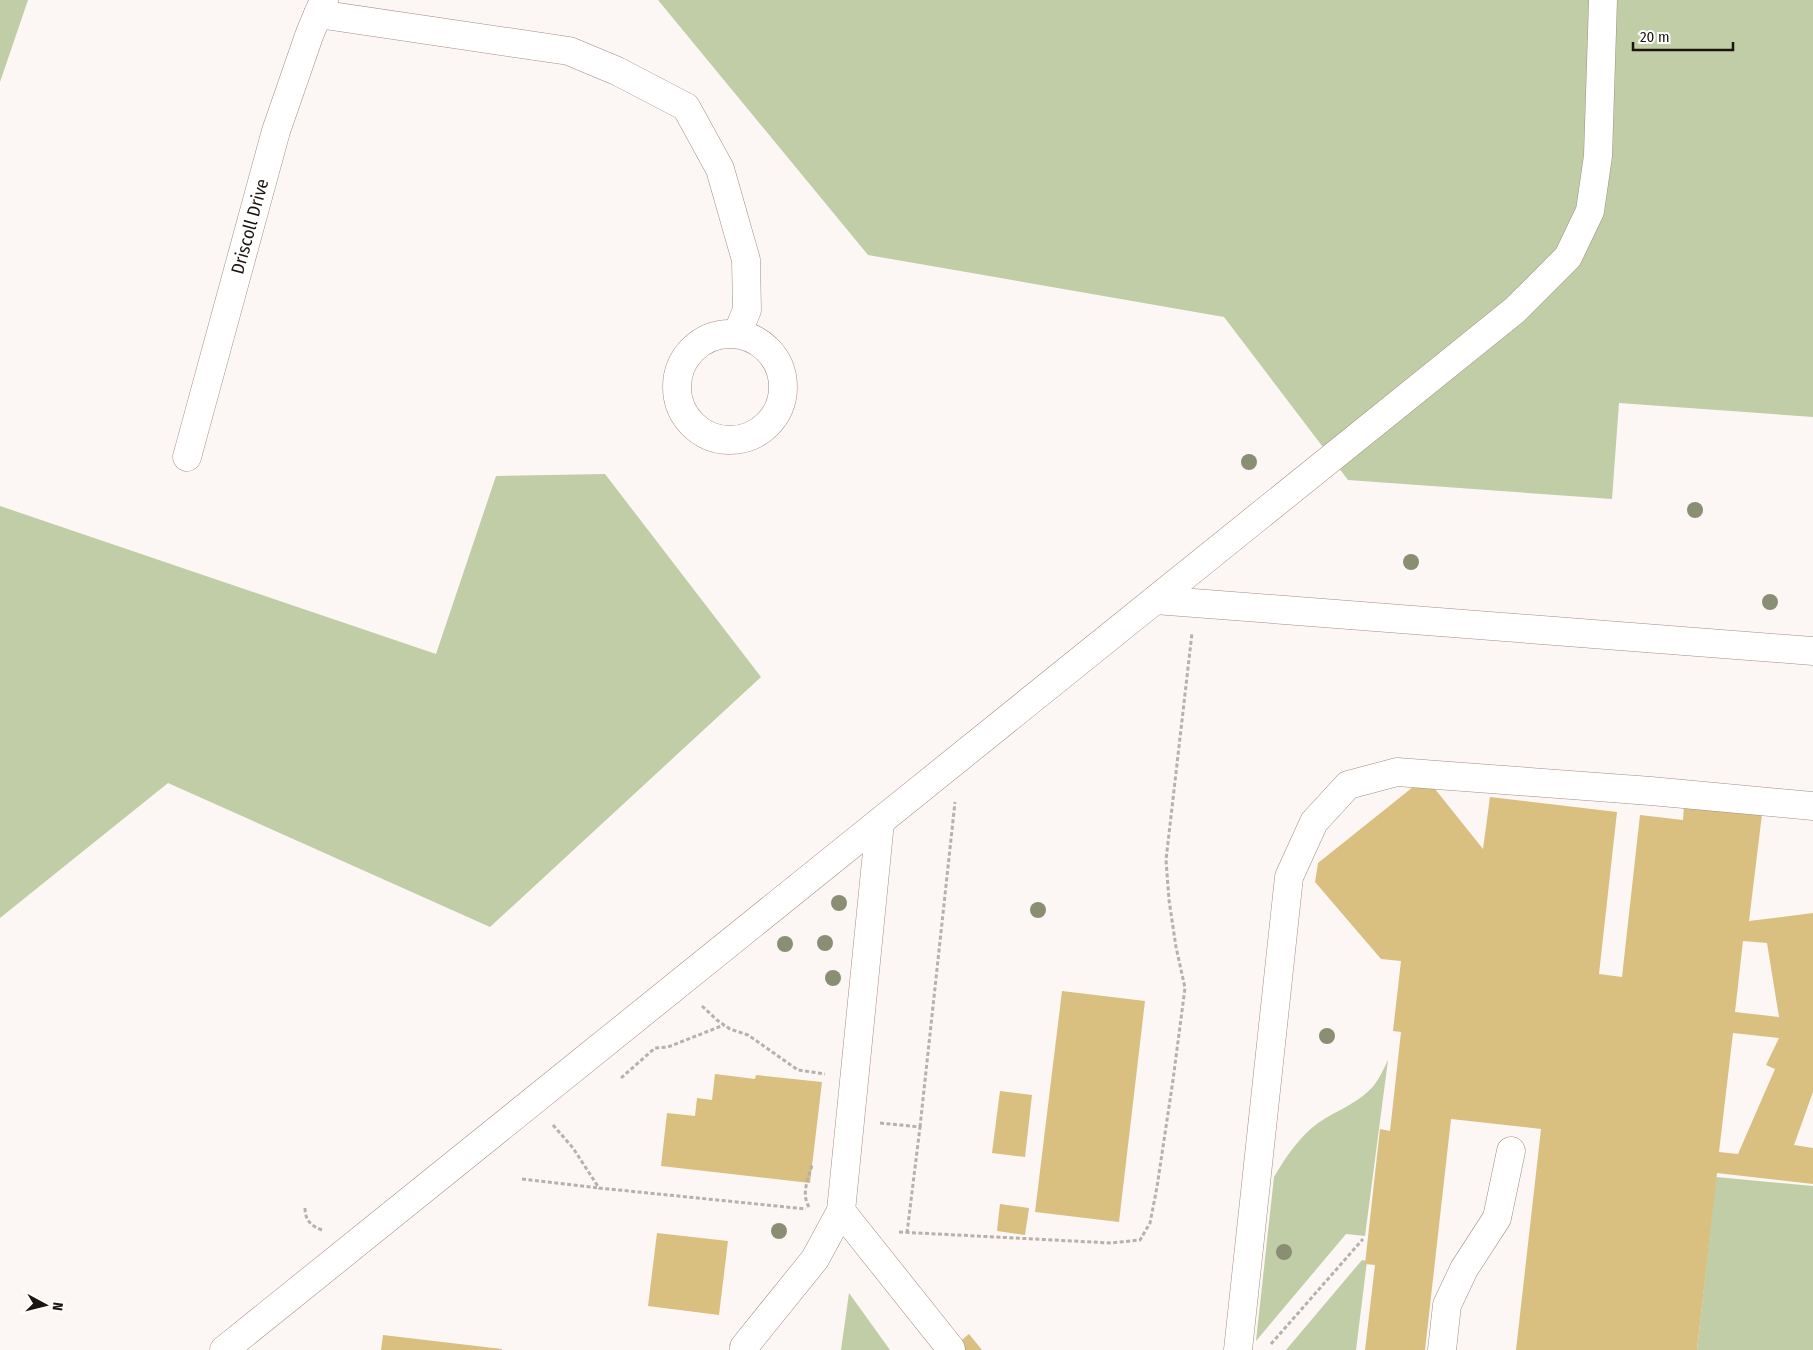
<svg xmlns="http://www.w3.org/2000/svg" width="1813" height="1350" font-family="'Fira Sans Condensed',sans-serif">
<rect width="100%" height="100%" fill="#fcf7f4"/>
<g fill="#c0cda6">
<polygon points="0,0 28,0 0,82"/>
<polygon points="658,0 1813,0 1813,417 1619,403 1612,499 1348,480 1224,317 868,255"/>
<polygon points="605,474 761,677 490,927 168,783 0,918 0,506 436,654 496,476"/>
<path d="M1388 1060 1365 1236 1346 1234 1256 1341 1274 1177C1286 1157 1299 1137 1318 1123 1337 1110 1360 1103 1375 1084 1380 1077 1384 1068 1388 1060Z"/>
<polygon points="1716,1177 1813,1186 1813,1350 1697,1350"/>
<polygon points="1362,1260 1367,1261 1356,1350 1286,1350"/>
<polygon points="849,1293 890,1350 841,1350"/>
</g>
<g fill="#d9bf80" fill-rule="evenodd">
<path d="M1413 787 1435 789 1483 849 1490 797 1617 812 1599 974 1622 977 1640 815 1683 820 1684 805 1762 814 1749 921 1813 913V1092L1794 1145 1813 1148V1184L1717 1173 1697 1350H1516L1541 1129 1451 1119 1425 1350H1365L1375 1265 1365 1264 1380 1129 1390 1131 1401 1032 1393 1031 1401 961 1381 959 1315 882 1318 863ZM1743 941 1767 943 1779 1017 1735 1012ZM1733 1033 1779 1038 1766 1065 1775 1069 1738 1154 1719 1152Z"/>
<polygon points="1062,991 1145,1001 1119,1222 1035,1212"/>
<polygon points="715,1074 755,1079 756,1075 822,1082 810,1183 661,1166 667,1113 695,1116 697,1098 712,1100"/>
<polygon points="1000,1091 1032,1095 1025,1157 992,1153"/>
<polygon points="1000,1204 1029,1208 1025,1235 997,1231"/>
<polygon points="657,1233 728,1241 719,1315 648,1306"/>
<polygon points="969,1334 982,1350 950,1350"/>
<polygon points="383,1335 502,1349 502,1350 381,1350"/>
</g>
<g fill="none" stroke-linecap="round" stroke-linejoin="round">
<defs>
<g id="minor">
<polyline points="318,14 569,51 617,71 686,107 720,169 746,260 747,310 737,334"/>
<circle cx="730" cy="387" r="53"/>
<path id="s1" d="M187 457 276 131 310 33 324 0"/>
<polyline points="1155,600 1813,651"/>
<polyline points="841,1211 951,1349"/>
<polyline points="224,1350 1515,310 1568,257 1590,211 1598,156 1603,0"/>
<polyline points="744,1350 744,1347 815,1259 841,1211 880,822"/>
<polyline points="1238,1350 1289,877 1314,822 1348,785 1397,772 1651,791 1813,806"/>
<polyline points="1442,1350 1447,1305 1464,1269 1497,1218 1511,1151"/>
</g>
</defs>
<use href="#minor" stroke="#a28e81" stroke-width="29"/>
<g stroke="#b7b1ae" stroke-width="3" stroke-dasharray="4 2.5" stroke-linecap="butt">
<polyline points="702,1006 717,1020 730,1029 748,1035 798,1070 825,1074"/>
<polyline points="621,1078 655,1048 668,1047 724,1025"/>
<polyline points="880,1123 920,1127 907,1233"/>
<polyline points="553,1125 573,1148 599,1188 806,1209"/>
<polyline points="920,1127 955,802"/>
<polyline points="522,1179 599,1188"/>
<path d="M809 1207C801 1194 808 1179 812 1165"/>
<path d="M305 1208C305 1220 311 1226 322 1230"/>
<polyline points="899,1232 1111,1243 1140,1240 1150,1223 1157,1187 1173,1080 1185,988 1176,947 1169,900 1166,860 1192,633"/>
<polyline points="1271,1344 1363,1239"/>
</g>
<use href="#minor" stroke="#fff" stroke-width="28"/>
</g>
<g fill="#8a8e72">
<circle cx="1249" cy="462" r="8"/>
<circle cx="1695" cy="510" r="8"/>
<circle cx="1411" cy="562" r="8"/>
<circle cx="1770" cy="602" r="8"/>
<circle cx="839" cy="903" r="8"/>
<circle cx="1038" cy="910" r="8"/>
<circle cx="825" cy="943" r="8"/>
<circle cx="785" cy="944" r="8"/>
<circle cx="833" cy="978" r="8"/>
<circle cx="1327" cy="1036" r="8"/>
<circle cx="779" cy="1231" r="8"/>
<circle cx="1284" cy="1252" r="8"/>
</g>
<g text-anchor="middle" dominant-baseline="central" stroke-width="4.5" stroke-linejoin="round" paint-order="stroke">
<g font-size="18" fill="#1b140f" stroke="#fff">
<text stroke="none"><textPath href="#s1" startOffset="239">Driscoll Drive</textPath></text>
</g>
</g>
<g transform="translate(45 1305) rotate(97)" stroke="#ffffff" stroke-width="4" paint-order="stroke">
<path d="M0-4L9 19L0 12L-9 19Z" fill="#1b140f"/>
<text y="-8" font-size="14" font-weight="bold" text-anchor="middle" fill="#1b140f">N</text>
</g>
<path d="M1633 42v8h100v-8" fill="none" stroke="#1b140f" stroke-width="2.5"/>
<text x="1640" y="42" font-size="15" fill="#1b140f" stroke="#ffffff" stroke-width="4" paint-order="stroke">20 m</text>
</svg>
